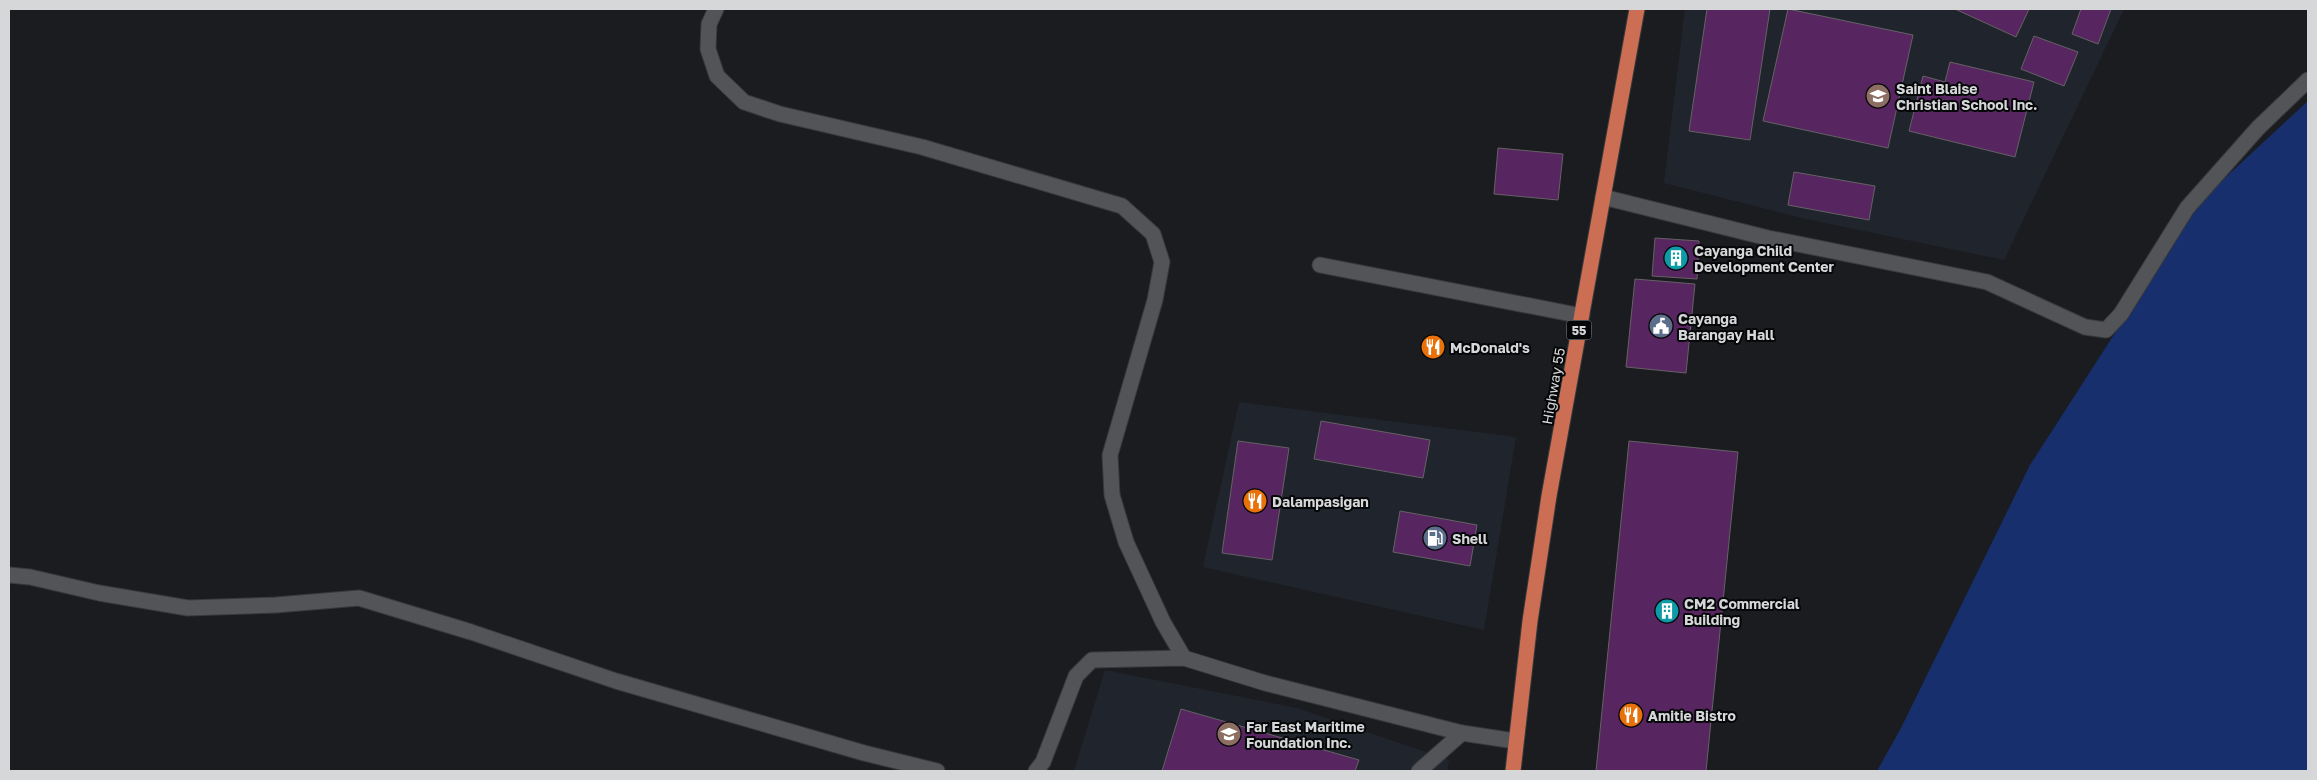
<svg xmlns="http://www.w3.org/2000/svg" width="2317" height="780" font-family="'Golos Text',sans-serif">
<rect width="100%" height="100%" fill="#1b1c20"/>
<g fill="#20252d">
<polygon points="1685,9 2124,9 2004,260 1806,219 1664,183"/>
<polygon points="1239,402 1516,437 1484,630 1203,567"/>
<polygon points="1105,670 1297,708 1449,760 1447,771 1074,771"/>
</g>
<polygon fill="#172f6c" points="2308,101 2308,771 1877,771 1901,728 2030,465 2200,201"/>
<g fill="#572560" stroke="#656265">
<polygon points="1707,9 1770,9 1750,140 1689,131"/>
<polygon points="1788,9 1913,35 1888,148 1763,121"/>
<polygon points="1955,9 2029,9 2016,37"/>
<polygon points="2081,9 2111,9 2098,44 2072,34"/>
<polygon points="2034,36 2078,52 2064,86 2021,69"/>
<polygon points="1950,62 2034,82 2015,157 1909,131 1923,76 1945,82"/>
<polygon points="1498,148 1563,154 1558,200 1494,194"/>
<polygon points="1794,172 1875,186 1869,220 1788,205"/>
<polygon points="1655,238 1699,241 1697,279 1652,276"/>
<polygon points="1635,279 1695,284 1686,373 1626,367"/>
<polygon points="1321,421 1430,440 1423,478 1314,459"/>
<polygon points="1238,441 1289,448 1272,560 1222,553"/>
<polygon points="1629,441 1738,452 1706,771 1596,771"/>
<polygon points="1400,511 1477,525 1470,566 1393,552"/>
<polygon points="1181,709 1359,760 1355,771 1162,771"/>
</g>
<g fill="none" stroke-linecap="round" stroke-linejoin="round">
<defs>
<g id="minor">
<polyline points="716,9 709,24 708,49 717,76 744,102 780,114 922,147 1122,206 1153,234 1162,262 1155,300 1110,455 1112,495 1126,542 1163,622 1184,658"/>
<polyline points="1603,197 1768,238 1987,282 2085,327 2106,330 2121,314 2187,208 2258,128 2308,80"/>
<polyline points="1320,265 1582,316"/>
<polyline points="9,575 30,577 99,593 188,608 276,605 359,598 471,632 616,681 864,753 937,771"/>
<polyline points="1036,771 1043,762 1076,676 1092,660 1184,658 1265,683 1462,733 1515,741"/>
<polyline points="1419,771 1462,733"/>
</g>
<polyline id="highway" points="1513,771 1530,621 1549,496 1637,9"/>
</defs>
<use href="#minor" stroke="#38393b" stroke-width="17"/>
<use href="#highway" stroke="#38393b" stroke-width="17"/>
<use href="#minor" stroke="#525458" stroke-width="15"/>
<use href="#highway" stroke="#cb6e54" stroke-width="15"/>
</g>
<defs>
<symbol id="school-disc" viewBox="-11 -11 22 22"><circle r="9.5" fill="#8d6e63" stroke="#060708"/><path d="M0-5L7-2L0 1L-7-2ZM-4 1L0 2.5L4 1V4Q0 6-4 4Z" fill="#fff"/></symbol>
<symbol id="building-disc" viewBox="-11 -11 22 22"><circle r="9.5" fill="#0f9aa8" stroke="#060708"/><path d="M-4-6H4V6H1V3H-1V6H-4ZM-2.5-4.3h1.7v1.8h-1.7ZM.8-4.3h1.7v1.8H.8ZM-2.5-1h1.7V.8h-1.7ZM.8-1h1.7V.8H.8Z" fill="#fff"/></symbol>
<symbol id="civic-disc" viewBox="-11 -11 22 22"><circle r="9.5" fill="#5c6f8a" stroke="#060708"/><path d="M-.6-6.5H3V-4.5H.6V-3L4-1V1h2V6H-6V1h2V-1L-.6-3ZM-1.2 2.5V6h2.4V2.5Z" fill="#fff"/></symbol>
<symbol id="restaurant-disc" viewBox="-11 -11 22 22"><circle r="9.5" fill="#e8710a" stroke="#060708"/><path d="M-5-6h1v4h1v-4h1v4h1v-4h1v5L-1.5 .5V6h-2V.5L-5-1ZM5-6V6H3V1.5H1.5Q1.5-4 5-6Z" fill="#fff"/></symbol>
<symbol id="fuel-disc" viewBox="-11 -11 22 22"><circle r="9.5" fill="#5c6f8a" stroke="#060708"/><path d="M-5.5-6h7V0h2V4h1.3V-2.5L3-4.5l.8-.8L6-3V5H2.5V1h-1V6h-7ZM-4.2-4.7v3.2H.2V-4.7Z" fill="#fff"/></symbol>
</defs>
<g fill-rule="evenodd">
<use href="#school-disc" x="1864" y="82" width="28" height="28"/>
<use href="#building-disc" x="1662" y="244" width="28" height="28"/>
<use href="#civic-disc" x="1647" y="312" width="28" height="28"/>
<use href="#restaurant-disc" x="1419" y="333" width="28" height="28"/>
<use href="#restaurant-disc" x="1241" y="487" width="28" height="28"/>
<use href="#fuel-disc" x="1421" y="524" width="28" height="28"/>
<use href="#building-disc" x="1653" y="597" width="28" height="28"/>
<use href="#restaurant-disc" x="1617" y="701" width="28" height="28"/>
<use href="#school-disc" x="1215" y="720" width="28" height="28"/>
</g>
<g text-anchor="middle" dominant-baseline="central" stroke-width="4" stroke-linejoin="round" paint-order="stroke">
<rect fill="#060708" stroke="#98999a" stroke-width="1" x="1566.5" y="320.5" width="25" height="19" rx="4"/>
<g font-size="12" font-weight="bold" fill="#d6d7d9">
<text x="1579" y="330">55</text>
</g>
<g font-size="14" font-weight="bold" fill="#d6d7d9" stroke="#060708" text-anchor="start">
<text x="1896" y="88">Saint Blaise<tspan x="1896" dy="16">Christian School Inc.</tspan></text>
<text x="1694" y="250">Cayanga Child<tspan x="1694" dy="16">Development Center</tspan></text>
<text x="1678" y="318">Cayanga<tspan x="1678" dy="16">Barangay Hall</tspan></text>
<text x="1450" y="347">McDonald's</text>
<text x="1272" y="501">Dalampasigan</text>
<text x="1452" y="538">Shell</text>
<text x="1684" y="603">CM2 Commercial<tspan x="1684" dy="16">Building</tspan></text>
<text x="1648" y="715">Amitie Bistro</text>
<text x="1246" y="726">Far East Maritime<tspan x="1246" dy="16">Foundation Inc.</tspan></text>
</g>
<g font-size="14" fill="#d6d7d9" stroke="#060708">
<text transform="translate(1553 386) rotate(-80)">Highway 55</text>
</g>
</g>
<rect width="2317" height="780" fill="none" stroke="#d6d7d9" stroke-width="20"/>
</svg>
